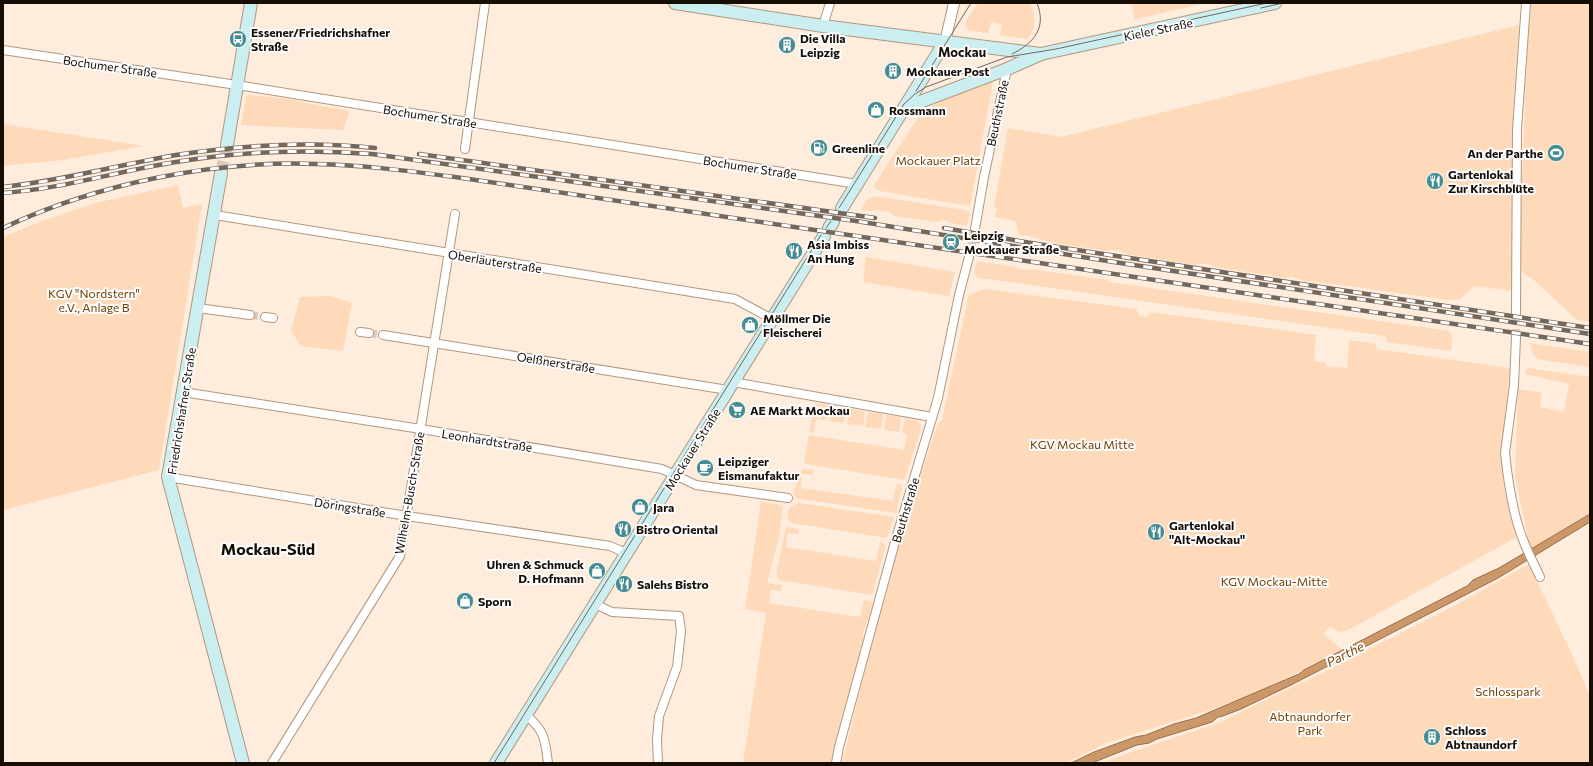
<svg xmlns="http://www.w3.org/2000/svg" width="1593" height="766" font-family="Commissioner,sans-serif">
<rect width="100%" height="100%" fill="#feecdc"/>
<g fill="#fedabb">
<path d="M978 3H1030C1036 14 1037 30 1027 39L1000 35 1002 24 991 22 988 33 968 30 965 25 966 21Z"/>
<polygon points="1132,3 1207,3 1135,19"/>
<polygon points="1531,3 1590,3 1590,322 1577,320 1535,281 1522,272 1519,252 1527,54"/>
<path d="M1519 25 1513 129V291L1474 286 1459 300H1449L1311 281C1301 283 1298 274 1285 278L1215 267C1208 263 1203 263 1195 265L1126 254C1119 249 1114 249 1106 251L1054 243 1025 235 1020 236 1015 221 995 217 997 208 994 207 1008 128 1061 137Z"/>
<path d="M993 82 970 206 880 191 873 187 919 116C937 98 970 90 993 82Z"/>
<polygon points="250,95 296,100 300,102 350,111 343,130 241,125 246,97"/>
<polygon points="3,124 144,146 63,160 3,166"/>
<polygon points="178,185 183,208 202,204 159,470 3,510 3,237 39,222 95,203"/>
<polygon points="875,196 965,210 970,213 967,225 956,224 943,220 936,222 895,216 889,212 875,210 867,211 861,210 866,201"/>
<polygon points="866,257 955,272 949,296 863,282"/>
<path d="M977 261 1015 267C1020 270 1026 271 1031 269L1107 280 1109 282 1449 331 1452 336 1451 351 1387 342 1385 336 1003 281 978 278 974 273Z"/>
<polygon points="986,289 1136,309 1140,316 1146,317 1152,312 1316,335 1314,361 1326,363 1326,366 1347,368 1349,340 1375,344 1377,349 1510,368 1502,462 1509,510 1517,537 1350,629 1339,632 1330,627 1323,634 1343,650 1261,691 1210,710 1106,743 1066,763 842,763 873,639 905,524 909,521 911,514 909,511 937,426 942,420 969,294"/>
<polygon points="330,296 352,303 343,351 301,346 291,331 300,297"/>
<polygon points="1530,343 1590,352 1590,367 1537,359 1532,352"/>
<polygon points="1527,368 1590,377 1590,514 1530,549 1515,475 1518,389 1542,393 1540,407 1564,412 1569,384 1525,374"/>
<polygon points="815,403 828,405 826,420 816,419 814,432 809,432"/>
<polygon points="832,406 847,408 844,423 829,421"/>
<polygon points="850,409 865,411 863,426 847,424"/>
<polygon points="868,412 883,414 881,429 865,427"/>
<polygon points="886,415 901,417 899,432 884,430"/>
<polygon points="905,418 916,420 921,425 920,433 904,480 806,464 804,461 809,435 904,450 907,434 902,433"/>
<polygon points="803,469 814,470 812,475 802,474 801,488 892,501 897,484 903,485 896,513 800,499 795,497 794,491 801,471"/>
<polygon points="761,502 777,504 783,507 779,537 767,583 782,585 781,591 771,590 769,603 860,617 864,600 871,601 873,605 862,636 864,637 831,763 743,763 766,613 745,609"/>
<path d="M799 503 894 517 887 538 791 523 788 518C786 509 791 505 799 503Z"/>
<polygon points="786,527 799,529 798,534 788,533 786,547 876,561 880,542 886,545 872,595 780,580 776,574"/>
<polygon points="1529,564 1574,659 1590,696 1590,763 1102,763 1117,757 1218,723 1320,674 1452,607"/>
</g>
<polygon fill="#cc9869" stroke="#956e4b" points="1590,514 1590,522 1498,578 1444,606 1291,685 1241,709 1223,716 1218,717 1212,722 1157,739 1149,743 1137,745 1092,763 1071,763 1094,752 1135,737 1146,735 1174,724 1196,718 1299,674 1304,670 1467,586 1473,580 1499,568"/>
<g fill="none" stroke-linecap="round" stroke-linejoin="round">
<g stroke="#dbcbbc" stroke-width="8" stroke-dasharray="8 4" stroke-linecap="butt">
<polyline points="969,257 975,229"/>
<polyline points="250,315 265,317"/>
<polyline points="369,333 383,335"/>
<polyline points="1516,337 1516,313"/>
</g>
<g stroke="#dbcbbc" stroke-width="12" stroke-dasharray="12 6" stroke-linecap="butt">
<polyline points="221,173 227,145"/>
<polyline points="833,222 842,208"/>
</g>
<defs>
<g id="minor">
<polyline points="823,26 830,3"/>
<polyline points="3,50 237,85 857,184"/>
<polyline points="465,149 485,3"/>
<polyline points="215,215 735,299 772,319"/>
<polyline points="975,229 984,177 1007,69"/>
<polyline points="198,308 250,315"/>
<polyline points="1516,313 1517,129 1526,3"/>
<polyline points="265,317 273,318"/>
<polyline points="360,332 369,333"/>
<polyline points="383,335 728,390"/>
<path d="M1516 337 1514 385 1505 453C1508 481 1512 511 1522 537 1527 551 1534 564 1540 577"/>
<polyline points="733,382 932,417"/>
<polyline points="183,392 421,429 662,469 696,485 788,498"/>
<polyline points="168,477 407,516 610,546 626,553"/>
<polyline points="595,604 612,612 679,616 681,631 677,667 659,716 657,740 658,763"/>
<path d="M526 715C545 731 545 739 548 763"/>
<polyline points="272,763 400,556 455,214"/>
<polyline points="836,763 839,747 895,542 938,398 959,295 969,257"/>
</g>
<polyline id="tertiary" points="945,42 954,3"/>
<g id="secondary">
<polyline points="675,3 823,26 1040,54"/>
<polyline points="904,108 1007,69 1041,54 1275,3"/>
<polyline points="227,145 251,3"/>
<polyline points="221,173 168,477 243,763"/>
<polyline points="842,208 945,42"/>
<polyline points="829,228 833,222"/>
<polyline points="496,763 824,236"/>
</g>
</defs>
<use href="#minor" stroke="#b3977e" stroke-width="10"/>
<use href="#tertiary" stroke="#b3977e" stroke-width="12"/>
<use href="#secondary" stroke="#b3977e" stroke-width="14"/>
<use href="#minor" stroke="#fff" stroke-width="8"/>
<use href="#tertiary" stroke="#fff" stroke-width="10"/>
<use href="#secondary" stroke="#cbeef1" stroke-width="12"/>
<g stroke="#74685c" stroke-width="1">
<polyline points="1261,8 1283,3"/>
<path d="M1012 54C1034 43 1047 28 1037 3"/>
<polyline points="916,91 971,3"/>
<polyline points="839,208 904,104 915,94 926,87 1007,57 1056,49 1267,3"/>
<polyline points="826,228 831,221"/>
<polyline points="494,763 821,235"/>
</g>
<defs>
<g id="rail">
<polyline points="419,154 875,218"/>
<path d="M3 187C61 181 118 165 176 155 242 145 309 141 375 148"/>
<path d="M3 193C62 189 118 171 176 162 241 151 306 149 372 154L856 221 1114 262 1590 334"/>
<path d="M3 228C96 184 213 160 316 164 362 165 409 171 455 177L1590 344"/>
<polyline points="944,228 1031,243 1590,328"/>
</g>
</defs>
<use href="#rail" stroke="#74685c" stroke-width="4.5"/>
<use href="#rail" stroke="#fdfdfd" stroke-width="3" stroke-dasharray="9" stroke-linecap="butt"/>
</g>
<defs>
<symbol id="bus-disc" viewBox="-11 -11 22 22"><circle r="9.5" fill="#448c92" stroke="#fdfdfd"/><path d="M-5-6H5V4H4V6H2V4H-2V6H-4V4H-5ZM-3.5-4V0h7V-4ZM-3.5 1.2v1.5H-2V1.2ZM2 1.2v1.5H3.5V1.2Z" fill="#fff"/></symbol>
<symbol id="building-disc" viewBox="-11 -11 22 22"><circle r="9.5" fill="#448c92" stroke="#fdfdfd"/><path d="M-4-6H4V6H1V3H-1V6H-4ZM-2.5-4.3h1.7v1.8h-1.7ZM.8-4.3h1.7v1.8H.8ZM-2.5-1h1.7V.8h-1.7ZM.8-1h1.7V.8H.8Z" fill="#fff"/></symbol>
<symbol id="shop-disc" viewBox="-11 -11 22 22"><circle r="9.5" fill="#448c92" stroke="#fdfdfd"/><path d="M-5-2.5h2.3a2.7 3.5 0 0 1 5.4 0H5L5.5 6h-11ZM-1.5-2.5h3a1.5 2.3 0 0 0-3 0Z" fill="#fff"/></symbol>
<symbol id="fuel-disc" viewBox="-11 -11 22 22"><circle r="9.5" fill="#448c92" stroke="#fdfdfd"/><path d="M-5.5-6h7V0h2V4h1.3V-2.5L3-4.5l.8-.8L6-3V5H2.5V1h-1V6h-7ZM-4.2-4.7v3.2H.2V-4.7Z" fill="#fff"/></symbol>
<symbol id="stadium-disc" viewBox="-11 -11 22 22"><circle r="9.5" fill="#448c92" stroke="#fdfdfd"/><path d="M0-5a6.5 5 0 1 0 0 10a6.5 5 0 1 0 0-10ZM-3.5-1.8h7v3.6h-7Z" fill="#fff"/></symbol>
<symbol id="restaurant-disc" viewBox="-11 -11 22 22"><circle r="9.5" fill="#448c92" stroke="#fdfdfd"/><path d="M-5-6h1v4h1v-4h1v4h1v-4h1v5L-1.5 .5V6h-2V.5L-5-1ZM5-6V6H3V1.5H1.5Q1.5-4 5-6Z" fill="#fff"/></symbol>
<symbol id="station-disc" viewBox="-11 -11 22 22"><circle r="9.5" fill="#448c92" stroke="#fdfdfd"/><path d="M-3-6H3Q5-6 5-4V2Q5 4 3 4L4.5 6H3L1.5 4h-3L-3 6H-4.5L-3 4Q-5 4-5 2V-4Q-5-6-3-6ZM-3.5-4v3h7v-3ZM-3.5 1v1.5H-2V1ZM2 1v1.5H3.5V1Z" fill="#fff"/></symbol>
<symbol id="supermarket-disc" viewBox="-11 -11 22 22"><circle r="9.5" fill="#448c92" stroke="#fdfdfd"/><path d="M-6-5.5h2.5l.6 2H6L4.5 2H-2.5L-4.4-4H-6ZM-1.5 3.2a1.3 1.3 0 1 0 .1 0ZM3 3.2a1.3 1.3 0 1 0 .1 0Z" fill="#fff"/></symbol>
<symbol id="cafe-disc" viewBox="-11 -11 22 22"><circle r="9.5" fill="#448c92" stroke="#fdfdfd"/><path d="M-5.5-4.5H6V0H3Q3 3.5 0 3.5H-2.5Q-5.5 3.5-5.5 0ZM3-3.2v2h1.7v-2ZM-6 4.5H4V6H-6Z" fill="#fff"/></symbol>
</defs>
<g fill-rule="evenodd">
<use href="#bus-disc" x="228" y="29" width="20" height="20"/>
<use href="#building-disc" x="777" y="35" width="20" height="20"/>
<use href="#building-disc" x="883" y="61" width="20" height="20"/>
<use href="#shop-disc" x="866" y="100" width="20" height="20"/>
<use href="#fuel-disc" x="809" y="138" width="20" height="20"/>
<use href="#stadium-disc" x="1546" y="143" width="20" height="20"/>
<use href="#restaurant-disc" x="1425" y="171" width="20" height="20"/>
<use href="#station-disc" x="941" y="232" width="20" height="20"/>
<use href="#restaurant-disc" x="784" y="241" width="20" height="20"/>
<use href="#shop-disc" x="740" y="315" width="20" height="20"/>
<use href="#supermarket-disc" x="727" y="400" width="20" height="20"/>
<use href="#cafe-disc" x="695" y="458" width="20" height="20"/>
<use href="#shop-disc" x="630" y="497" width="20" height="20"/>
<use href="#restaurant-disc" x="613" y="519" width="20" height="20"/>
<use href="#restaurant-disc" x="1146" y="522" width="20" height="20"/>
<use href="#shop-disc" x="587" y="561" width="20" height="20"/>
<use href="#restaurant-disc" x="614" y="574" width="20" height="20"/>
<use href="#shop-disc" x="455" y="591" width="20" height="20"/>
<use href="#building-disc" x="1422" y="727" width="20" height="20"/>
</g>
<g text-anchor="middle" dominant-baseline="central" stroke-width="4" stroke-linejoin="round" paint-order="stroke">
<g font-size="12" fill="#160d05" stroke="#fdfdfd">
<text transform="translate(1158 29) rotate(-12)">Kieler Straße</text>
<text transform="translate(110 66) rotate(8)">Bochumer Straße</text>
<text transform="translate(997 113) rotate(-78)">Beuthstraße</text>
<text transform="translate(430 116) rotate(9)">Bochumer Straße</text>
<text transform="translate(750 167) rotate(9)">Bochumer Straße</text>
<text transform="translate(495 261) rotate(9)">Oberläuterstraße</text>
<text transform="translate(556 362) rotate(9)">Oelßnerstraße</text>
<text transform="translate(181 411) rotate(-81)">Friedrichshafner Straße</text>
<text transform="translate(487 440) rotate(9)">Leonhardtstraße</text>
<text transform="translate(692 449) rotate(-58)">Mockauer Straße</text>
<text transform="translate(409 493) rotate(-80)">Wilhelm-Busch-Straße</text>
<text transform="translate(350 507) rotate(9)">Döringstraße</text>
<text transform="translate(905 510) rotate(-73)">Beuthstraße</text>
</g>
<g font-size="12" font-weight="bold" fill="#160d05" stroke="#fdfdfd" text-anchor="start">
<text x="251" y="32">Essener/Friedrichshafner<tspan x="251" dy="14">Straße</tspan></text>
<text x="800" y="38">Die Villa<tspan x="800" dy="14">Leipzig</tspan></text>
<text x="906" y="71">Mockauer Post</text>
<text x="889" y="110">Rossmann</text>
<text x="832" y="148">Greenline</text>
<text x="1543" y="153" text-anchor="end">An der Parthe</text>
<text x="1448" y="174">Gartenlokal<tspan x="1448" dy="14">Zur Kirschblüte</tspan></text>
<text x="964" y="235">Leipzig<tspan x="964" dy="14">Mockauer Straße</tspan></text>
<text x="807" y="244">Asia Imbiss<tspan x="807" dy="14">An Hung</tspan></text>
<text x="763" y="318">Möllmer Die<tspan x="763" dy="14">Fleischerei</tspan></text>
<text x="750" y="410">AE Markt Mockau</text>
<text x="718" y="461">Leipziger<tspan x="718" dy="14">Eismanufaktur</tspan></text>
<text x="653" y="507">Jara</text>
<text x="1169" y="525">Gartenlokal<tspan x="1169" dy="14">"Alt-Mockau"</tspan></text>
<text x="636" y="529">Bistro Oriental</text>
<text x="584" y="564" text-anchor="end">Uhren &amp; Schmuck<tspan x="584" dy="14">D. Hofmann</tspan></text>
<text x="637" y="584">Salehs Bistro</text>
<text x="478" y="601">Sporn</text>
<text x="1445" y="730">Schloss<tspan x="1445" dy="14">Abtnaundorf</tspan></text>
</g>
<g font-size="12" fill="#724103" stroke="#fdfdfd">
<text x="938" y="160">Mockauer Platz</text>
<text x="94" y="293">KGV "Nordstern"<tspan x="94" dy="14">e.V., Anlage B</tspan></text>
<text x="1082" y="444">KGV Mockau Mitte</text>
<text x="1274" y="581">KGV Mockau-Mitte</text>
<text x="1508" y="691">Schlosspark</text>
<text x="1310" y="716">Abtnaundorfer<tspan x="1310" dy="14">Park</tspan></text>
</g>
<g font-size="13" font-weight="bold" fill="#160d05" stroke="#fdfdfd">
<text x="962" y="52">Mockau</text>
</g>
<g font-size="13" font-style="italic" fill="#77460c" stroke="#fdfdfd">
<text transform="translate(1345 654) rotate(-27)">Parthe</text>
</g>
<g font-size="16" font-weight="bold" fill="#160d05" stroke="#fdfdfd">
<text x="268" y="548">Mockau-Süd</text>
</g>
</g>
<rect width="1593" height="766" fill="none" stroke="#160d05" stroke-width="8"/>
</svg>
